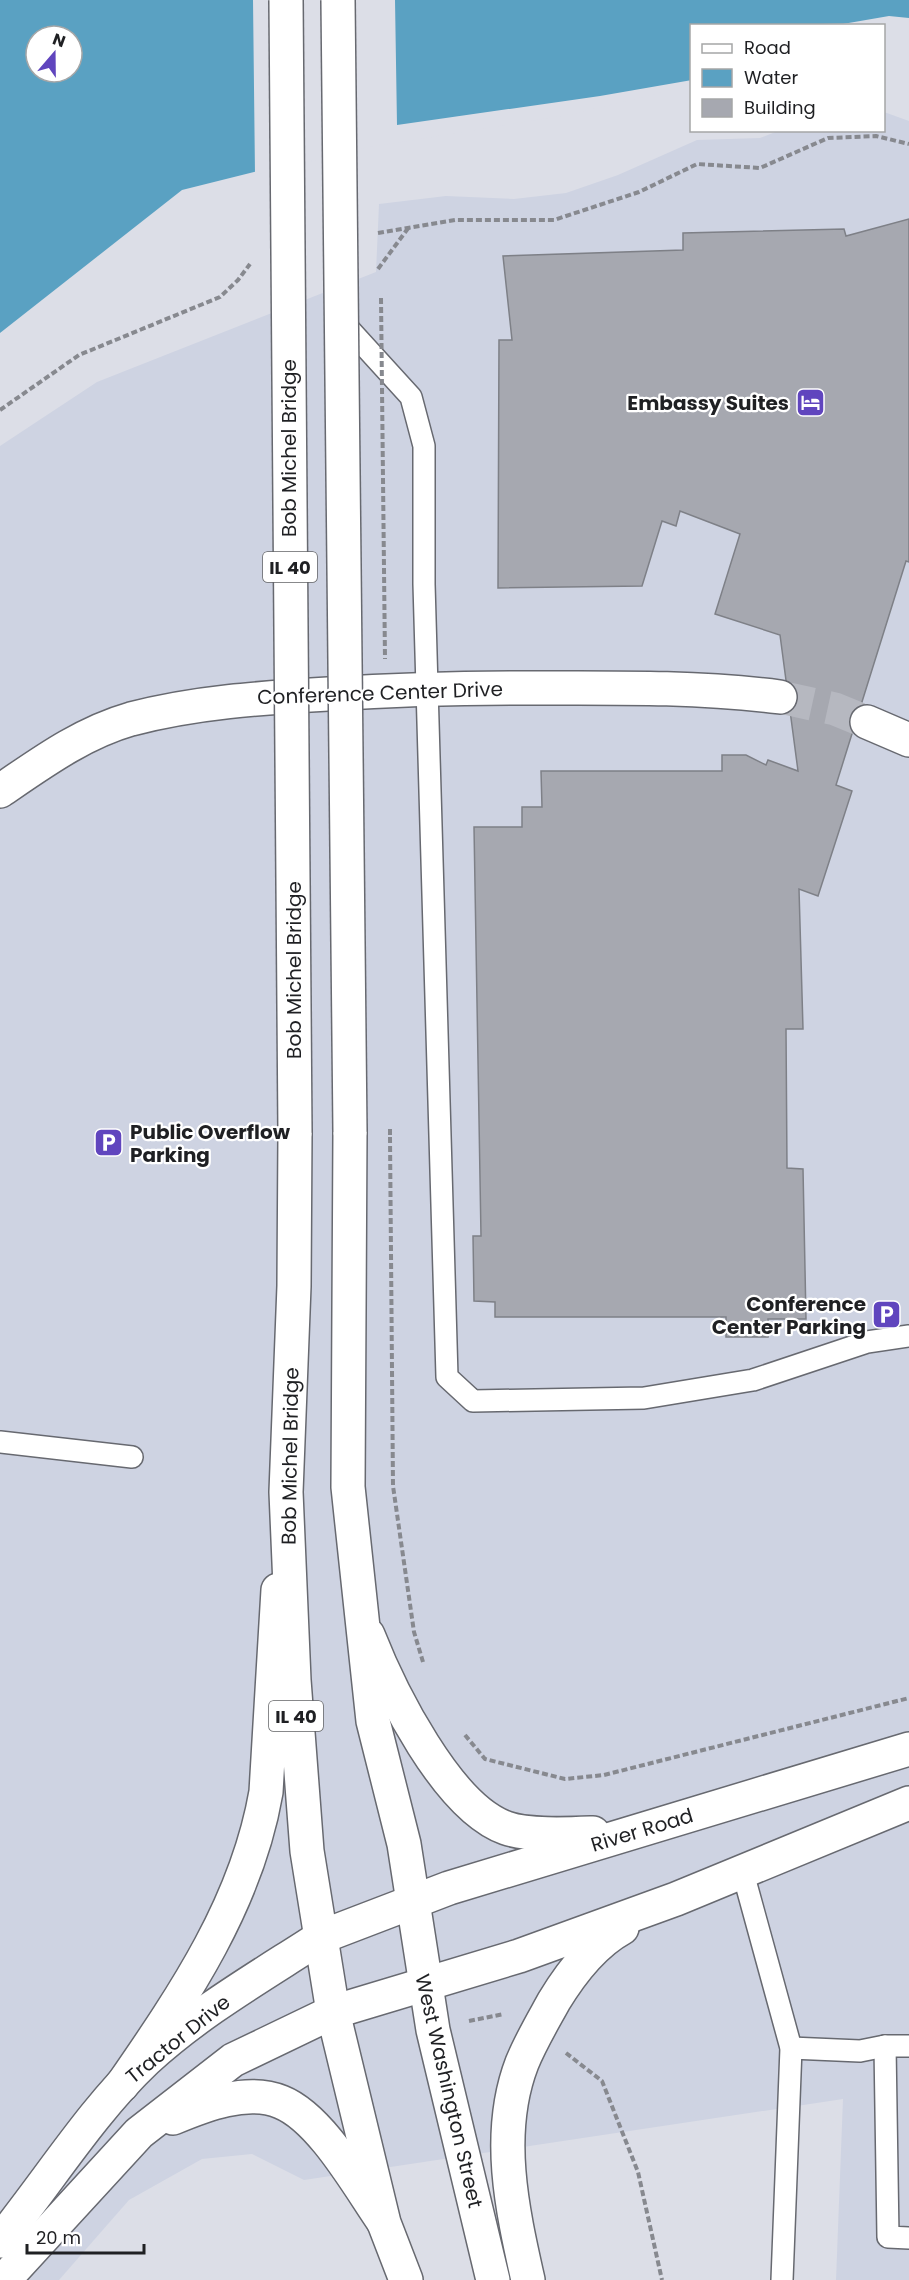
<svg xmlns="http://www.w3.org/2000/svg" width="909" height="2280" font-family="Poppins,sans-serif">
<rect width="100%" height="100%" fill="#dcdee7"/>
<polygon fill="#ced3e2" points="884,112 909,121 909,2280 836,2280 843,2099 304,2180 252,2154 202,2159 129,2200 59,2280 0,2280 0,446 97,382 376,272 379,204 446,196 514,199 566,193 618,175 697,140 760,138 778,131 884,130"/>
<path fill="#5aa1c2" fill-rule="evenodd" d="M0 0H909V28L881 23 692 26 691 82 363 145 182 190 0 333ZM36 36H72V72H36Z"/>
<g fill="#dcdee7">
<polygon points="253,0 395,0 397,125 600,96 692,80 692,85 573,114 364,148 255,175"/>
<polygon points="889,16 909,18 909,31 884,26 837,25"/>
</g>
<polygon fill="#a6a8b0" stroke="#7e8087" stroke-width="1.5" points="909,219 909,562 906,561 836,785 852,791 818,896 799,889 803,1029 786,1029 787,1168 803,1169 806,1319 768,1319 768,1337 726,1337 726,1317 495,1317 495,1302 474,1301 473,1236 481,1236 474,827 522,827 522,807 542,807 541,771 722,771 722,755 746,755 766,765 768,760 798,771 780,635 715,614 740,534 680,511 676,526 662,521 642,586 498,588 499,340 512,340 503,256 683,250 683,233 844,229 846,236"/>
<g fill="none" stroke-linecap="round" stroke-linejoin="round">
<polyline stroke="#b6b8c0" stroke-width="33" stroke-dasharray="33 16" stroke-linecap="butt" points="780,697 835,709 867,722"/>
<defs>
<g id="lane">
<polyline points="339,318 411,397 424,446 424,584 447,1377 473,1401 644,1398 753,1380 867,1342 909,1336"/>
<polyline points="0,1442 132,1457"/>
<polyline points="743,1873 791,2048 782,2280"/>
<polyline points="885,2046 888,2237 909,2238"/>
<polyline points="791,2048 860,2051 885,2046 909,2046"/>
</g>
<g id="street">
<polyline points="867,722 909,740"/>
<path d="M0 791C41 763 82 733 131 719 196 702 261 698 328 694 391 690 454 688 518 688 606 688 693 686 780 697"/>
<path d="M122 2085C185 1994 247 1902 266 1792L278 1590"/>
<path d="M173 2118C204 2105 247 2088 281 2102 321 2118 358 2185 383 2221"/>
<path d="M0 2241C48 2182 91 2112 146 2060 198 2012 261 1976 321 1937"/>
<polyline points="4,2280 139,2133 233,2060 333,2012"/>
</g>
<g id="secondary">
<path d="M368 1635C390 1691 447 1807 506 1828 528 1836 569 1834 593 1833"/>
<polyline points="321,1937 449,1888 909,1749"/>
<polyline points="333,2012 519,1956 676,1899 909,1803"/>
<path d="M528 2280C512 2209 495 2133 522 2063 531 2041 543 2021 554 2001 571 1973 593 1944 622 1928"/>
</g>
<g id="primary">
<polyline points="350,1132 348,1487 373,1721 404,1844 433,2030 493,2280"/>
<polyline points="295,1133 294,1286 286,1492 294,1680 307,1851 333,2012 384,2223 406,2280"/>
</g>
</defs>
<use href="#lane" stroke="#676970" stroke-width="24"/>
<use href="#street" stroke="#676970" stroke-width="36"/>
<use href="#secondary" stroke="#676970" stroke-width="36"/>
<use href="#primary" stroke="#676970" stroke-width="36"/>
<g stroke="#87898f" stroke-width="4" stroke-dasharray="6 3" stroke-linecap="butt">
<polyline points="378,233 455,220 554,220 639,192 697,164 760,168 828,138 876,136 909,144"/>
<polyline points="378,269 409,227"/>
<polyline points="0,410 79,355 220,297 238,280 250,264"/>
<polyline points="390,1137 393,1486 414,1632 423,1662"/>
<polyline points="465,1735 485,1759 565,1779 604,1775 909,1698"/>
<polyline points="469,2021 504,2014"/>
<polyline points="566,2053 602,2081 638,2172 662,2280"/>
</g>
<use href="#lane" stroke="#fff" stroke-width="21"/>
<use href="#street" stroke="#fff" stroke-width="33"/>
<use href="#secondary" stroke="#fff" stroke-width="33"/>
<use href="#primary" stroke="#fff" stroke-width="33"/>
<defs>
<g id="primary-bridge">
<polyline points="286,0 295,1133"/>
<polyline points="338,0 350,1132"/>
</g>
</defs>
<use href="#primary-bridge" stroke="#676970" stroke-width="36" stroke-linecap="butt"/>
<g stroke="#87898f" stroke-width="4" stroke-dasharray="6 3" stroke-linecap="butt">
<polyline points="381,298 385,659"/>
<polyline points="390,1129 390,1137"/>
</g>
<use href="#primary-bridge" stroke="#fff" stroke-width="33"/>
</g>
<defs>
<symbol id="hotel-square" viewBox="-11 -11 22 22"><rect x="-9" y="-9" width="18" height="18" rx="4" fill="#6045be" stroke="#fff"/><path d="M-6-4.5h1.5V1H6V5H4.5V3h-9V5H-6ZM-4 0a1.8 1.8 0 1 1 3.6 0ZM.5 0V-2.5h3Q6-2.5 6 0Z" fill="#fff"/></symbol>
<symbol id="parking-square" viewBox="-11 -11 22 22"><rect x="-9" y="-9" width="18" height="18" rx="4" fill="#6045be" stroke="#fff"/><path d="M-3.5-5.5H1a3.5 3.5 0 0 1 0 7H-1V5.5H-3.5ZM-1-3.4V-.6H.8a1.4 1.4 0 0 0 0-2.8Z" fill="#fff"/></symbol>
</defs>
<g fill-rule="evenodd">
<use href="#hotel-square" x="794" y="386" width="33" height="33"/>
<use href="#parking-square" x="92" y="1126" width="33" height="33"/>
<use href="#parking-square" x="870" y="1298" width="33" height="33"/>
</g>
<g text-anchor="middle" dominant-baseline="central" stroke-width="4.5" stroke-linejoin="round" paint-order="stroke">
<g fill="#fff" stroke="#626365" stroke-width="1.5">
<rect x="263" y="552" width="54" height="30" rx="4.5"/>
<rect x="269" y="1701" width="54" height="30" rx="4.5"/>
</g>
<g font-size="18" font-weight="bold" fill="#1f2023">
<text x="290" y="567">IL 40</text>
<text x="296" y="1716">IL 40</text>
</g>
<g font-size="20" font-weight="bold" fill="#1f2023" stroke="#fff" text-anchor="end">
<text x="789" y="403">Embassy Suites</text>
<text x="130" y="1132" text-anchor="start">Public Overflow<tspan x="130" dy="23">Parking</tspan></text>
<text x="866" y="1304">Conference<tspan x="866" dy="23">Center Parking</tspan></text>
</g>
<g font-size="20" fill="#1f2023" stroke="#fff">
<text transform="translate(289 448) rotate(-90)">Bob Michel Bridge</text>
<text transform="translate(380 693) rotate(-2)">Conference Center Drive</text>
<text transform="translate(294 970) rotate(-90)">Bob Michel Bridge</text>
<text transform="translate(290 1456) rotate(-89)">Bob Michel Bridge</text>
<text transform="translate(642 1830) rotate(-17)">River Road</text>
<text transform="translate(178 2039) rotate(-39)">Tractor Drive</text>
<text transform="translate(449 2091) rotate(77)">West Washington Street</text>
</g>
</g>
<rect x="690" y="24" width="195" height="108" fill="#ffffff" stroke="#a5a6a7" stroke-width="1.5"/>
<rect x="702" y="44" width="30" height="9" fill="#ffffff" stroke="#a5a6a7" stroke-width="1.5"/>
<text x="744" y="54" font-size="18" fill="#1f2023">Road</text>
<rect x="702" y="69" width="30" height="18" fill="#5aa1c2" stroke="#a5a6a7" stroke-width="1.5"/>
<text x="744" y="84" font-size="18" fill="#1f2023">Water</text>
<rect x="702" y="99" width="30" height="18" fill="#a6a8b0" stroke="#a5a6a7" stroke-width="1.5"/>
<text x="744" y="114" font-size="18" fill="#1f2023">Building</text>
<g transform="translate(54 54) rotate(20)"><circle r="28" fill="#ffffff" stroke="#a5a6a7" stroke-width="1.5"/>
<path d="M0-4.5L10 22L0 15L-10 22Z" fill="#6045be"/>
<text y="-9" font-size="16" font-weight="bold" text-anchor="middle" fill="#1f2023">N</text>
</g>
<path d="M27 2244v9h117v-9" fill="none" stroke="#1f2023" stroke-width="3"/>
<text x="36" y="2244" font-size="18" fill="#1f2023" stroke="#ffffff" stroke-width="4.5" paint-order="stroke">20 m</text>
</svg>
